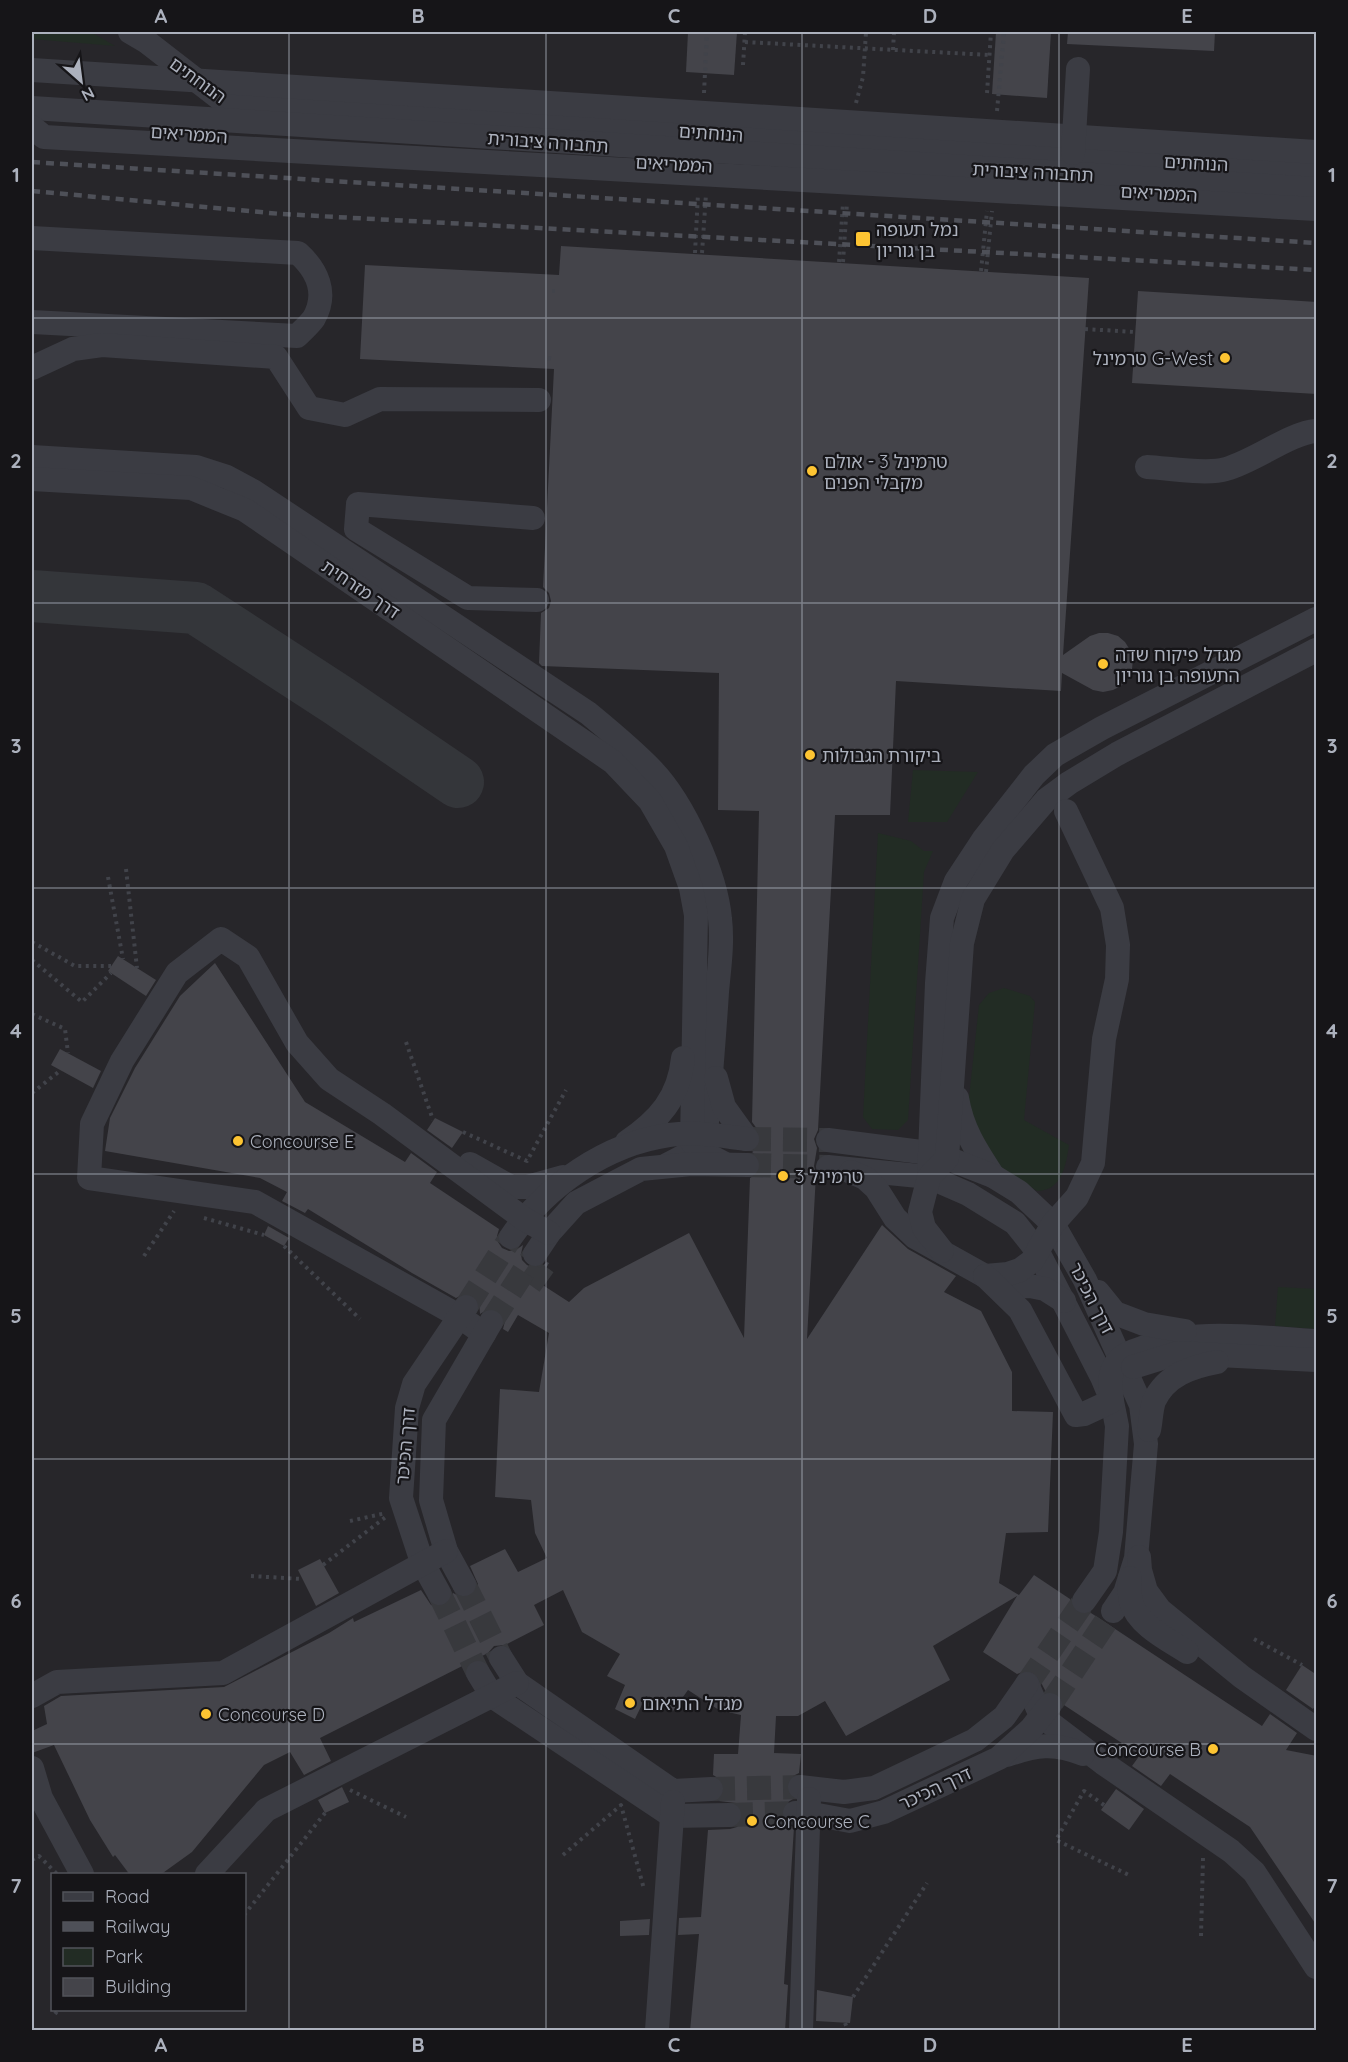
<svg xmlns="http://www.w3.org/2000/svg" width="1348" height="2062" font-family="Quicksand,'Noto Sans Hebrew',sans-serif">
<rect width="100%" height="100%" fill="#1b1b1d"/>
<path fill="#27262a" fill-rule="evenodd" d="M32 32H1316V2030H32ZM52 1874H244V2010H52Z"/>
<g fill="#222c24">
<polygon points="32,32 91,32 115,46 32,39"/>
<polygon points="913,770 978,772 947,822 908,822"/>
<polygon points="878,833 911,841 924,851 933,851 924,872 908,1120 898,1130 872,1129 863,1117"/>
<path d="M1004 988 1030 996 1035 1002 1024 1120 1069 1145C1066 1165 1062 1191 1037 1191L993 1162 967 1116 979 1005 989 993Z"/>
<polygon points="1278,1287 1316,1289 1316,1329 1275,1326"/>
</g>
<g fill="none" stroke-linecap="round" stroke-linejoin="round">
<polyline stroke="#34363a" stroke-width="52" points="32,596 196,608 339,701 458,782"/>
</g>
<g fill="#44444a">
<polygon points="688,32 737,32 734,75 686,72"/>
<polygon points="996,32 1051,32 1047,98 992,94"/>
<polygon points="1068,32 1215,32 1214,51 1067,44"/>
<polygon points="561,246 1089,278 1063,655 1090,636 1099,633 1108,633 1118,636 1125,642 1130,650 1133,659 1132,669 1128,678 1121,686 1113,690 1103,692 1093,690 1062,673 1061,691 896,681 890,815 835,815 818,1130 814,1139 817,1148 814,1166 816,1174 807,1339 882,1225 908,1249 956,1276 944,1292 981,1311 1012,1372 1012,1411 1053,1412 1048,1532 1006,1533 999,1583 1019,1595 1034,1575 1070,1599 1071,1606 1076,1613 1083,1615 1091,1613 1262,1726 1270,1714 1297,1733 1286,1750 1317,1756 1317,1926 1250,1827 1170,1774 1161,1786 1132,1766 1140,1755 1064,1705 1063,1699 1058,1694 1053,1691 1046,1692 1036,1673 1028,1670 1017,1674 983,1652 1017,1596 933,1646 950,1680 846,1736 825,1701 798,1716 776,1716 774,1753 801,1754 799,1773 789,1778 786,1785 787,1793 793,1799 783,1805 781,1812 783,1821 787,1825 794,1827 784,1984 788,1985 785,2031 690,2031 699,1934 678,1935 679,1918 701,1917 708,1830 730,1829 737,1827 742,1821 743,1814 741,1808 736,1803 719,1801 724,1795 725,1788 723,1781 713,1775 714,1754 738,1754 741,1715 719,1710 688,1690 673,1711 646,1696 635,1719 615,1709 625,1685 607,1676 620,1654 582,1632 563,1590 534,1605 544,1625 505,1645 494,1646 488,1653 320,1738 331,1761 304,1775 290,1752 264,1765 192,1852 160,1875 130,1875 115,1855 113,1857 90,1820 54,1745 32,1753 32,1731 47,1724 44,1706 61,1696 224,1687 329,1633 353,1618 354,1622 421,1590 431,1605 438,1607 445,1606 451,1601 453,1593 463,1598 470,1597 476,1592 478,1584 470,1566 505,1549 518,1572 547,1558 535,1533 531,1500 495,1497 500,1389 539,1392 549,1333 518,1315 508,1332 503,1329 505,1321 503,1314 499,1310 490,1308 480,1314 479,1301 473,1295 466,1293 456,1298 412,1273 308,1209 305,1213 282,1201 287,1192 260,1178 105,1151 110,1118 135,1068 180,996 215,963 305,1102 405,1162 411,1153 437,1172 430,1183 499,1229 497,1236 498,1242 502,1248 509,1251 516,1250 523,1245 521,1254 522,1260 527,1265 534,1268 541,1267 547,1262 549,1263 538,1282 569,1302 584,1288 689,1233 744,1338 750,1178 759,1173 761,1166 759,1158 752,1152 759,1147 761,1140 760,1133 752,1122 759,811 718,810 719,673 542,666 539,663 541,613 549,608 551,601 549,593 543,587 554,369 360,359 365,265 559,275"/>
<polygon points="1138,291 1317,302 1317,394 1132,383"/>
<polygon points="118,956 156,980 146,996 108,971"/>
<polygon points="60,1049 101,1071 93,1088 51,1065"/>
<polygon points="435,1118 463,1132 452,1148 427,1130"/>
<polygon points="268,1226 289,1238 284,1246 264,1235"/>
<polygon points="320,1559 339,1593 316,1606 298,1570"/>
<polygon points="1302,1665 1317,1675 1317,1703 1313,1709 1286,1690"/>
<polygon points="342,1787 349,1802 325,1813 318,1800"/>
<polygon points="1116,1789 1144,1809 1129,1830 1101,1810"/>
<polygon points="650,1919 649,1935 620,1936 620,1921"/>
<polygon points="817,1990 853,1997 850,2023 816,2021"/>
</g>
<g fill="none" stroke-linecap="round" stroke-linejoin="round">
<g stroke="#38393d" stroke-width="24" stroke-dasharray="24 12" stroke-linecap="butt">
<polyline points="747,1139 828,1140"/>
<polyline points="747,1165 828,1167"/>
<polyline points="527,1268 548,1283"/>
<polyline points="466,1307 511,1237"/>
<polyline points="491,1322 535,1254"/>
<polyline points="464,1584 501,1658"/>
<polyline points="439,1593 478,1673"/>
<polyline points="1027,1684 1084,1601"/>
<polyline points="1052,1702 1113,1611"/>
<polyline points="711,1789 800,1787"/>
<polyline points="729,1815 795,1813"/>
</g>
<g stroke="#41434a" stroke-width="4" stroke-dasharray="3 4.5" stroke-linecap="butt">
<polyline points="745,42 990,55"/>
<polyline points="893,50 894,32"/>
<polyline points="743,65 745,32"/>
<polyline points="704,93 707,32"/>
<polyline points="987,93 991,32"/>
<polyline points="856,103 863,77 866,32"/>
<polyline points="997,111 1004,32"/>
<polyline points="695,253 698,194"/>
<polyline points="702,253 706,194"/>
<polyline points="839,262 843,203"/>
<polyline points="843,262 847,203"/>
<polyline points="981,271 987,211"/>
<polyline points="986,272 992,211"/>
<polyline points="552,291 558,291"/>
<polyline points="1085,329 1135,332"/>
<polyline points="548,358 555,359"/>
<polyline points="126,869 137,968"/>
<polyline points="108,877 123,959"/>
<polyline points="32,942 75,966 111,966"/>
<polyline points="32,960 82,1002 111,973"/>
<polyline points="32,1014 65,1029 68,1053"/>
<polyline points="406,1042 433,1120"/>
<polyline points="32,1093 61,1070"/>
<polyline points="463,1132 527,1161 566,1090"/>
<polyline points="204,1218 264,1235"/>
<polyline points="284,1246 360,1319"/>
<polyline points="144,1256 174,1211"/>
<polyline points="350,1521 386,1513"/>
<polyline points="323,1565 387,1516"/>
<polyline points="251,1576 302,1579"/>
<polyline points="1254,1639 1302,1665"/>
<polyline points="32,1729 33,1730"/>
<polyline points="350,1790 406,1817"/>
<polyline points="1104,1805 1084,1791 1056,1840 1131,1876"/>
<polyline points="563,1855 621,1805 644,1889"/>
<polyline points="32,1860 39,1856 57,1874"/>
<polyline points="244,1915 325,1813"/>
<polyline points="1201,1936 1203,1858 1202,1856"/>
<polyline points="853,1997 927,1883"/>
<polyline points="55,2014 58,2010"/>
<polyline points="845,2023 848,2030"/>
</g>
<g stroke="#3b3c43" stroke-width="24">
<polyline points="130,32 147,42 227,104 1316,171"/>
<polyline points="32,70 1316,152"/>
<polyline points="32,108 1316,189"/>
<polyline points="32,127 44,137 1316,209"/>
<polyline points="1073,153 1078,69"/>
<path d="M32 238 298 253C317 270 328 293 314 318 310 324 303 330 297 336L32 322"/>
<polyline points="32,368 73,349 102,345 276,357 309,408 345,415 380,399 539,400"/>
<path d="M32 457 196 467 227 477 253 491 588 713C611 732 633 750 653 771 684 804 716 874 720 919 723 943 719 969 717 992 714 1040 710 1087 706 1134 700 1150 680 1158 665 1166"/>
<path d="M1147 467C1168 468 1207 475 1226 469 1255 461 1290 433 1316 431"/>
<polyline points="32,479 191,488 245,510 613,762 650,801 676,846 691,888 696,915 692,1142 702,1152 723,1163"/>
<polyline points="533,518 358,504 356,529 468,598 537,600"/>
<polyline points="716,1078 724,1107 747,1139"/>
<path d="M957 1098C962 1129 976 1150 993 1176"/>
<polyline points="828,1140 929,1153 947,1158 993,1176 1019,1192 1053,1224 1085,1280 1141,1405 1146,1444 1136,1558 1125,1593 1113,1611"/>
<path d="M627 1142C659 1120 679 1098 683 1058"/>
<polyline points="470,1164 511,1187 527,1187 563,1177"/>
<polyline points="828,1167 929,1177 968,1194 1015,1223 1038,1252 1102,1377 1112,1401 1117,1426 1111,1532 1105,1571 1084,1601"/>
<polyline points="851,1172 865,1178 876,1188 895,1218 915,1237 985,1276 997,1284 1005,1287 1030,1286 1045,1289 1064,1301"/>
<polyline points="929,1177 937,983 942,918 956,881 983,840 1034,775 1055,755 1102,728 1316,619"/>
<path d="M511 1237C547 1185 606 1144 669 1135 695 1131 721 1136 747 1139"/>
<polyline points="942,1251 924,1228 920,1212 929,1177 947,1158 962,943 973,899 1003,850 1046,800 1069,783 1117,754 1316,650"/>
<polyline points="535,1254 549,1233 576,1203 641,1169 691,1164 747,1165"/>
<polyline points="985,1276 1008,1274 1020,1270 1032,1261 1053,1224 1077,1197 1093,1163 1104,1039 1117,979 1118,945 1112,908 1066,811"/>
<path d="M985 1276 1020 1310 1076 1415 1084 1414 1112 1401C1111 1389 1108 1375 1115 1365 1121 1356 1128 1353 1137 1350 1194 1327 1257 1338 1316 1341"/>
<polyline points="1098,1292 1115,1313 1144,1324 1185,1331"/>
<polyline points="484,1334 459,1316 255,1202 89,1178 92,1124 122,1061 177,973 221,939 248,957 297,1043 329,1079 382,1114 524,1219 549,1233"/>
<polyline points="1133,1367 1178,1353 1316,1360"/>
<path d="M1149 1430C1151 1421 1151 1410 1154 1401 1166 1375 1191 1367 1217 1362"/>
<polyline points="1139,1557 1140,1570 1146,1591 1160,1610 1242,1677 1316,1729"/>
<path d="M1130 1578C1130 1586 1129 1595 1131 1602 1138 1625 1167 1639 1187 1652"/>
<polyline points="464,1584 446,1551 431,1500 434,1420 491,1322"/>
<polyline points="439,1593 422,1562 401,1498 407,1408 414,1384 466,1307"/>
<polyline points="501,1658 517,1683 673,1791 711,1789"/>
<polyline points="478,1673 492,1696 672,1816 729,1815"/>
<polyline points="1027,1684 1041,1716 1103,1763 1231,1851 1254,1872 1316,1967"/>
<polyline points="32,1696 57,1682 223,1673 446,1551"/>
<path d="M1007 1755C1036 1745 1054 1742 1083 1754"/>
<polyline points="32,1768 41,1798 82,1874"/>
<polyline points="800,1787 844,1792 874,1788 975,1740 1004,1717 1027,1684"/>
<polyline points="795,1813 807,1813 850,1821 884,1812 999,1758 1031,1729 1050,1705"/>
<polyline points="207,1874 266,1810 517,1683"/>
<polyline points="657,2030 673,1802"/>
<polyline points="801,2030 809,1799"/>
</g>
<g stroke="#4e5058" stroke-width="4.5" stroke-dasharray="8 6" stroke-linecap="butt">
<polyline points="32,162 1316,243"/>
<polyline points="32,191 281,214 1316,270"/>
</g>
</g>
<path fill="none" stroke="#acb1bd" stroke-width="1.5" stroke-opacity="0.55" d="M289 32V2030M546 32V2030M802 32V2030M1059 32V2030M32 318H1316M32 603H1316M32 888H1316M32 1174H1316M32 1459H1316M32 1744H1316"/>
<g fill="#fdc432" stroke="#161518" stroke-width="2">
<rect x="855" y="231" width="16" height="16" rx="3"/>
<circle cx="1225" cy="358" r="6"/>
<circle cx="812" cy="471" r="6"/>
<circle cx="1103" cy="664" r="6"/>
<circle cx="810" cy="755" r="6"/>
<circle cx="238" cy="1141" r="6"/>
<circle cx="783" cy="1176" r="6"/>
<circle cx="630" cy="1703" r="6"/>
<circle cx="206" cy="1714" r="6"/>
<circle cx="1213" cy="1749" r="6"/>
<circle cx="752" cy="1821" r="6"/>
</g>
<g text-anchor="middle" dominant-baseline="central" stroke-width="4.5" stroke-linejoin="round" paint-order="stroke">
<g font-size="18" fill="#acb1bd" stroke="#161518">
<text transform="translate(198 80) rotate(36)">הנוחתים</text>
<text transform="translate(711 133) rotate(4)">הנוחתים</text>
<text transform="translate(189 134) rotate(4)">הממריאים</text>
<text transform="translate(548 142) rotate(4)">תחבורה ציבורית</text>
<text transform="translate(1196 163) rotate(3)">הנוחתים</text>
<text transform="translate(674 164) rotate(3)">הממריאים</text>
<text transform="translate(1033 172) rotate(3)">תחבורה ציבורית</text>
<text transform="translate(1159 193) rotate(3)">הממריאים</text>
<text transform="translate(361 589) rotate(34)">דרך מזרחית</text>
<text transform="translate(1092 1298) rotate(63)">דרך הכיכר</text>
<text transform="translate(405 1446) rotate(-85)">דרך הכיכר</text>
<text transform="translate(935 1788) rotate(-25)">דרך הכיכר</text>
</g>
<g font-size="18" fill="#acb1bd" stroke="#161518" text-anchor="start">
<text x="876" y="229">נמל תעופה<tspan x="876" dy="21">בן גוריון</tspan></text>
<text x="1213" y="358" text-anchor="end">טרמינל G-West</text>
<text x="824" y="461">טרמינל 3 - אולם<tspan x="824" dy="21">מקבלי הפנים</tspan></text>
<text x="1115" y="654">מגדל פיקוח שדה<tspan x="1115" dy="21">התעופה בן גוריון</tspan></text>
<text x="822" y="755">ביקורת הגבולות</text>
<text x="250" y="1141">Concourse E</text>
<text x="795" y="1176">טרמינל 3</text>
<text x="642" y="1703">מגדל התיאום</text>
<text x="218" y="1714">Concourse D</text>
<text x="1201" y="1749" text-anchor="end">Concourse B</text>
<text x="764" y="1821">Concourse C</text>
</g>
</g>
<rect width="1348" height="2062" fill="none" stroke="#161518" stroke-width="66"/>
<rect x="51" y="1873" width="195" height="138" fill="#161518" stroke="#52535a" stroke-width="1.5"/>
<rect x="63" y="1892" width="30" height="9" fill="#3b3c43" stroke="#52535a" stroke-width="1.5"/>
<text x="105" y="1903" font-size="18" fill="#acb1bd">Road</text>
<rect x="63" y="1922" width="30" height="9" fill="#4e5058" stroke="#52535a" stroke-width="1.5"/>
<text x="105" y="1933" font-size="18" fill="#acb1bd">Railway</text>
<rect x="63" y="1948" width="30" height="18" fill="#222c24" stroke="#52535a" stroke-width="1.5"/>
<text x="105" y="1963" font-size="18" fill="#acb1bd">Park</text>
<rect x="63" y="1978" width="30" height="18" fill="#44444a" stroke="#52535a" stroke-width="1.5"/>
<text x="105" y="1993" font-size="18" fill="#acb1bd">Building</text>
<g transform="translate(81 81) rotate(152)" stroke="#161518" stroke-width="4.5" paint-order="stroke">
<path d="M0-4.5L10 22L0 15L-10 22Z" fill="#acb1bd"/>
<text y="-9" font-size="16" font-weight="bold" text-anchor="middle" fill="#acb1bd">N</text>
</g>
<rect x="33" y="33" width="1282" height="1996" fill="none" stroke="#acb1bd" stroke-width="2"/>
<g font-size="20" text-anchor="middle" font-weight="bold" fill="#acb1bd">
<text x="161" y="23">A</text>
<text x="418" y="23">B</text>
<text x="674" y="23">C</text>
<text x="930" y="23">D</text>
<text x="1187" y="23">E</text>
<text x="16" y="182">1</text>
<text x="1332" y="182">1</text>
<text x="16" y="468">2</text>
<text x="1332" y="468">2</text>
<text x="16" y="753">3</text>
<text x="1332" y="753">3</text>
<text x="16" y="1038">4</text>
<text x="1332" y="1038">4</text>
<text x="16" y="1323">5</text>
<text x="1332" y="1323">5</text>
<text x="16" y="1608">6</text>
<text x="1332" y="1608">6</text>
<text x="16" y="1893">7</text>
<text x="1332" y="1893">7</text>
<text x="161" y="2052">A</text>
<text x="418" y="2052">B</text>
<text x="674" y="2052">C</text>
<text x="930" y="2052">D</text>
<text x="1187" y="2052">E</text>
</g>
</svg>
